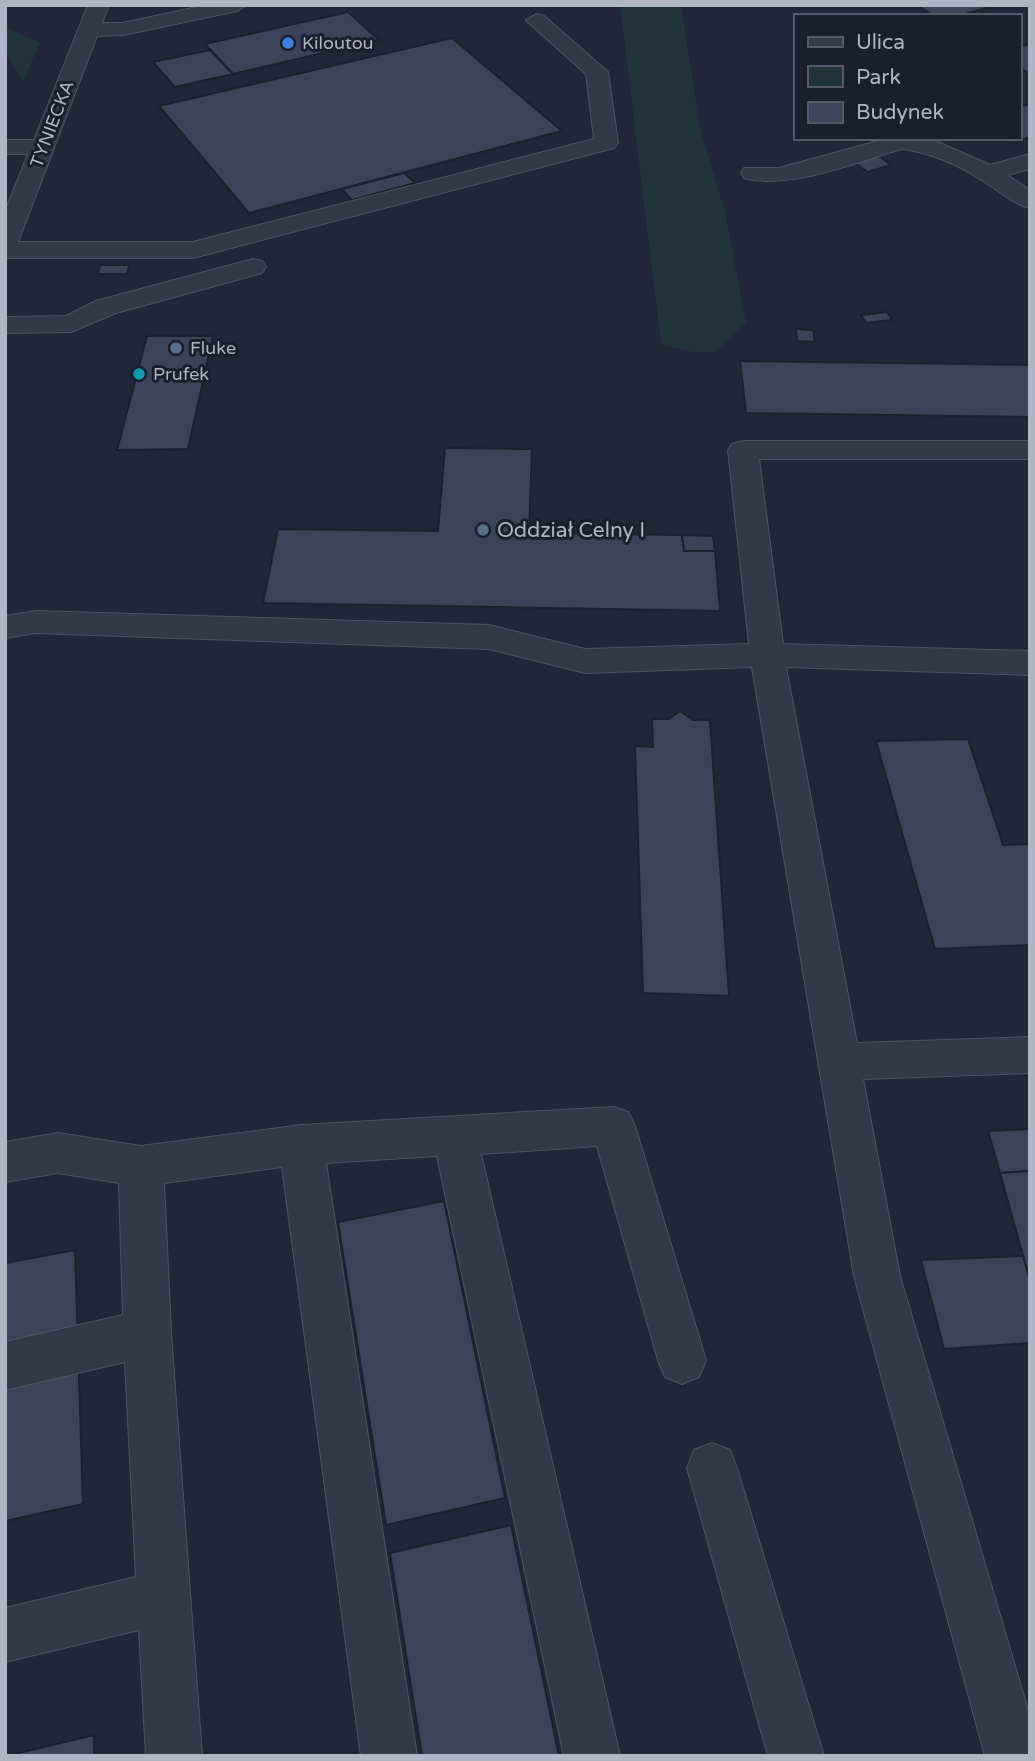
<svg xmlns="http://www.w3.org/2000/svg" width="1035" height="1761" font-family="'Varela Round',sans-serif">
<rect width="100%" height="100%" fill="#20273a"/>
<g fill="#22343b">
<polygon points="620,5 681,5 700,128 725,212 746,323 716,352 692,352 658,344 661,343"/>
<polygon points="5,28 40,42 23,81 5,51"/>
</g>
<g fill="#3c445b" stroke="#1b2131" stroke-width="2">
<polygon points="917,5 996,5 958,16 934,16"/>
<polygon points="348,12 379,40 233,74 205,44"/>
<polygon points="452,38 562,131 249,213 159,106"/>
<polygon points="1030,44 1030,74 1019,67 1019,47"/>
<polygon points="210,50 233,74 175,87 153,62"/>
<polygon points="1030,104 1030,137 1013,143 1006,138 1019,138 1019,107"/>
<polygon points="876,154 891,165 868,172 853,162"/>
<polygon points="404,173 415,183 352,200 342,189"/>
<polygon points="100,265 129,265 127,274 98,274"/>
<polygon points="887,312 892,320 866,323 861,315"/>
<polygon points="796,329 813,330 815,342 797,341"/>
<polygon points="147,336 213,336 188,449 117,450"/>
<polygon points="740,361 1030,365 1030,417 746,413"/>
<polygon points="445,448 532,449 529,533 682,535 684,551 715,551 720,611 263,603 278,529 438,531"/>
<polygon points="682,535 713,536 715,551 684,551"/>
<polygon points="680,711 693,720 710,720 729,996 643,993 635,746 653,747 652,719 669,719"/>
<polygon points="968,739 1003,845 1030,844 1030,945 935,949 876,741"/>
<polygon points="1030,1129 1030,1171 1000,1173 988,1131"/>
<polygon points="1030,1171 1030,1281 1000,1173"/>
<polygon points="444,1201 505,1498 386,1525 338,1222"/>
<polygon points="75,1250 83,1504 5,1521 5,1263"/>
<polygon points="1023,1256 1030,1281 1030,1343 944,1349 921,1260"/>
<polygon points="511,1525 559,1756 422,1756 390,1553"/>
<polygon points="94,1735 94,1756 6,1756"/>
</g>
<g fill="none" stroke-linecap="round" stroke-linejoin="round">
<defs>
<g id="minor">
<polygon points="88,5 109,5 102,23 123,23 206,5 247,5 237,11 123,35 97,36 18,242 193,242 594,139 586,74 530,24 526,20 537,14 544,16 608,72 618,143 614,148 193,258 5,258 5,211 28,154 5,154 5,140 34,140"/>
<path d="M889 138 931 139 990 165 1030 154V169L1007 175 1030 190V208C1013 204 998 190 983 181 961 166 929 152 902 149 856 162 791 190 744 178L741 173 744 168H779Z"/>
<polygon points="253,259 262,261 266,267 262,273 116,313 71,332 5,333 5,317 66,316 96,301"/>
<polygon points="743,441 1030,441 1030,459 759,459 783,644 1030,651 1030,675 786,667 857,1043 1030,1037 1030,1073 863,1079 900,1276 1030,1717 1030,1756 985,1756 854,1276 752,667 585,673 489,649 36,633 5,638 5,616 36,611 489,625 585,649 749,644 728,450 732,444"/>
<polygon points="613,1107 628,1112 635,1126 706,1360 699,1377 682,1384 665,1377 658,1360 597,1146 481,1154 620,1756 564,1756 437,1156 326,1163 417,1756 361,1756 282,1167 164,1183 171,1333 202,1756 146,1756 139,1630 5,1662 5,1608 136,1577 125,1362 5,1390 5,1342 123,1315 119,1183 58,1173 5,1182 5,1142 58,1133 141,1146 301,1125"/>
<polygon points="712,1443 730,1450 737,1468 824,1756 768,1756 687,1468 694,1450"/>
</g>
</defs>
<use href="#minor" stroke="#4f5465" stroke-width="2"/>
<use href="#minor" fill="#343a4b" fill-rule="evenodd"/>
</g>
<circle fill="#3f7fe0" stroke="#191f2f" stroke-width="2.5" cx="288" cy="43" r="7"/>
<g fill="#5c6f8a" stroke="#191f2f" stroke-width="2.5">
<circle cx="176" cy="348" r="7"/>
<circle cx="483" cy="530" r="7"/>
</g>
<circle fill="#0f9aa8" stroke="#191f2f" stroke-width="2.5" cx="139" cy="374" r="7"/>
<g text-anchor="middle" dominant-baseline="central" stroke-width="6" stroke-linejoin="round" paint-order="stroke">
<g font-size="18" fill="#afb4c7" stroke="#191f2f" text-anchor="start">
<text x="302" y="43">Kiloutou</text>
<text x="190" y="348">Fluke</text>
<text x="153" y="374">Prufek</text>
</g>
<g font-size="18" fill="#afb4c7" stroke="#191f2f">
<text transform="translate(52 124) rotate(-69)">TYNIECKA</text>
</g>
<g font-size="21" fill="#afb4c7" stroke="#191f2f" text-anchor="start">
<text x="497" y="530">Oddział Celny I</text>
</g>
</g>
<rect width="1035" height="1761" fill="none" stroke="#afb4c7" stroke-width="14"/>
<rect x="794" y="14" width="228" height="126" fill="#191f2f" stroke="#555b6c" stroke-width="2"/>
<rect x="808" y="37" width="35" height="10" fill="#343a4b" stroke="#555b6c" stroke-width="2"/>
<text x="856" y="49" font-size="21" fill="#afb4c7">Ulica</text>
<rect x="808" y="66" width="35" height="21" fill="#22343b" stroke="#555b6c" stroke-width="2"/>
<text x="856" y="84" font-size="21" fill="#afb4c7">Park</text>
<rect x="808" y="102" width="35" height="21" fill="#3c445b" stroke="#555b6c" stroke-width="2"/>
<text x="856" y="119" font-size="21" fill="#afb4c7">Budynek</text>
</svg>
